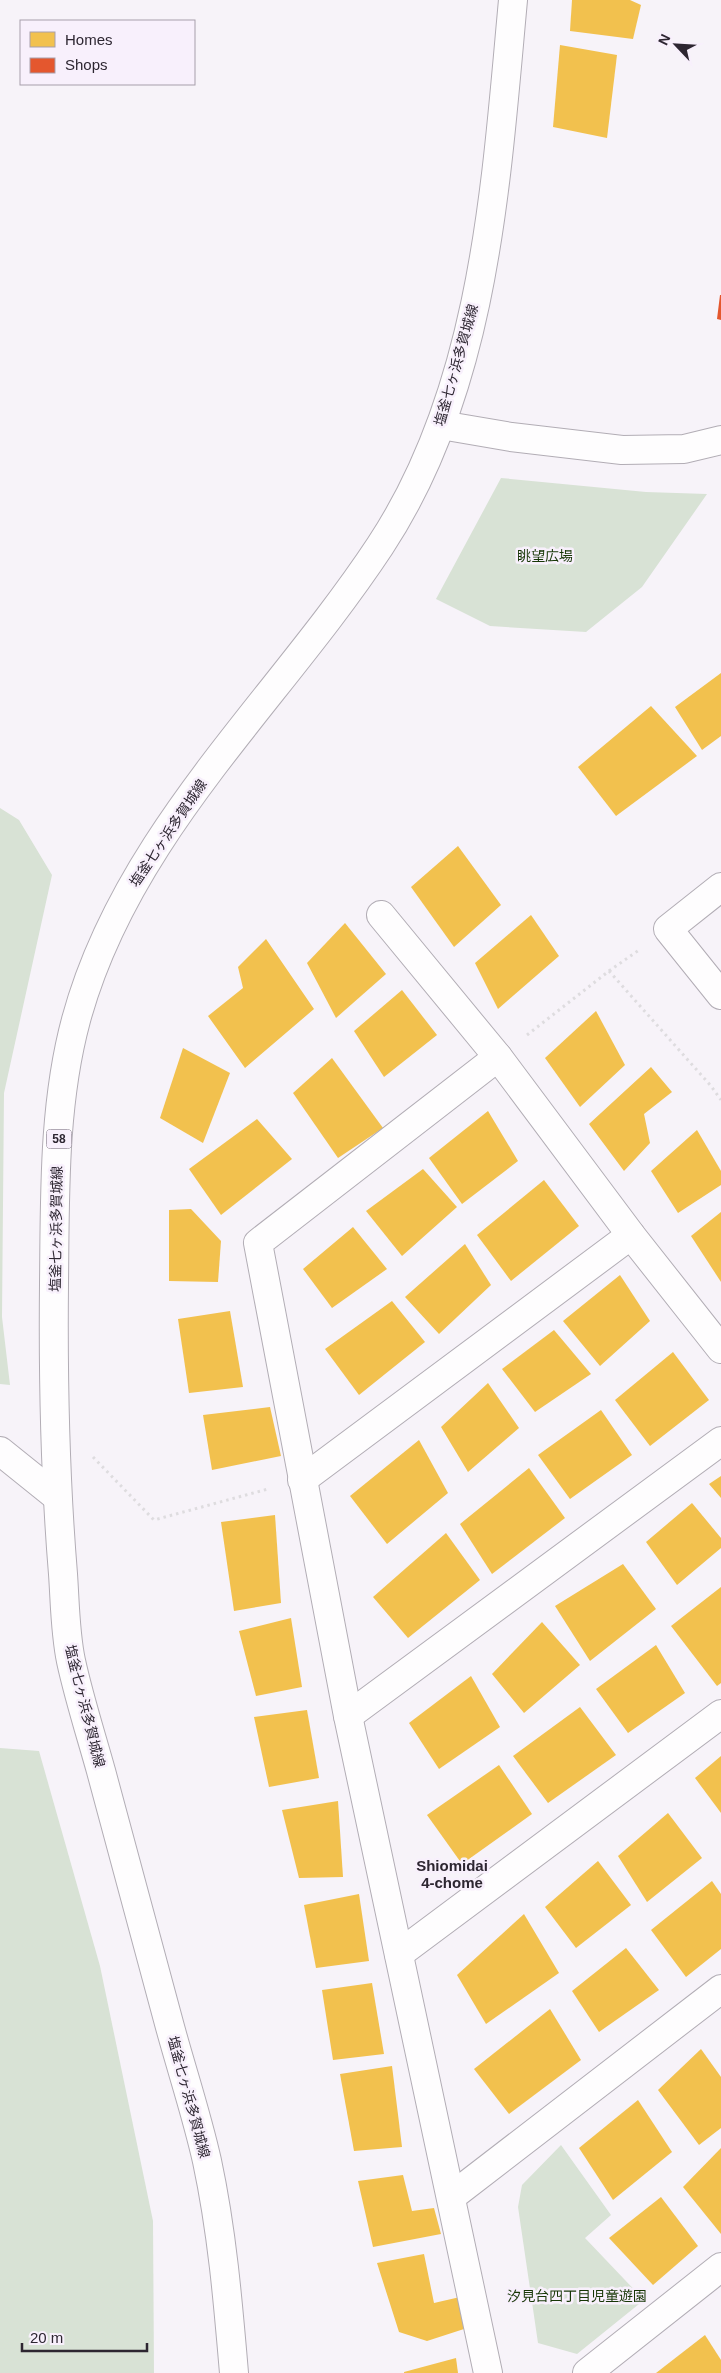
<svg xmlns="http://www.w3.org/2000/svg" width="721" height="2373" font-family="Helvetica,'Noto Sans JP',sans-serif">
<rect width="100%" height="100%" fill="#f7f3f9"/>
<g fill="#d8e2d5">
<polygon points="501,478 646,492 707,494 642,587 586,632 490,626 436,599"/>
<polygon points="0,808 19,820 52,875 4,1093 2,1317 10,1385 0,1384"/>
<polygon points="0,1748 39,1751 100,1966 153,2221 154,2373 0,2373"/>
<polygon points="561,2145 611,2215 585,2238 644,2300 577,2354 538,2343 518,2207 522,2185"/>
</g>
<g fill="#f2c14e">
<polygon points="572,0 630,0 641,5 633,39 570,31"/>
<polygon points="560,45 617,55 607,138 553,127"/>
<polygon points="721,673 721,736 702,750 675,707"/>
<polygon points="651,706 697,756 616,816 578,767"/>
<polygon points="458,846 501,905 454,947 411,887"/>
<polygon points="531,915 559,956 498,1009 475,963"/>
<polygon points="345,923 386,974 336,1018 307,963"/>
<polygon points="266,939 314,1009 245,1068 208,1016 243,988 238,967"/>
<polygon points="402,990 437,1035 384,1077 354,1031"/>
<polygon points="596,1011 625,1065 580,1107 545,1058"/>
<polygon points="183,1048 230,1073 203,1143 160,1118"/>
<polygon points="332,1058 383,1128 338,1158 293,1093"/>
<polygon points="651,1067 672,1092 644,1114 650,1143 624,1171 589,1124"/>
<polygon points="488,1111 518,1161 462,1204 429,1158"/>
<polygon points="257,1119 292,1159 221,1215 189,1169"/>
<polygon points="697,1130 721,1171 721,1185 678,1213 651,1171"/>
<polygon points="423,1169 457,1207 402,1256 366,1211"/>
<polygon points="544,1180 579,1226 511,1281 477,1235"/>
<polygon points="191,1209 221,1241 218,1282 169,1281 169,1210"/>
<polygon points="721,1212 721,1282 691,1236"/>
<polygon points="353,1227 387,1269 332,1308 303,1269"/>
<polygon points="465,1244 491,1285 439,1334 405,1297"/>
<polygon points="620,1275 650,1321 600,1366 563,1321"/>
<polygon points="392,1301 425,1342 359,1395 325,1349"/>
<polygon points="230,1311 243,1387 189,1393 178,1319"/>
<polygon points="554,1330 591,1374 535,1412 502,1369"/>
<polygon points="673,1352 709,1400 650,1446 615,1400"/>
<polygon points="488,1383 519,1428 468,1472 441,1427"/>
<polygon points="270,1407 281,1456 212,1470 203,1415"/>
<polygon points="601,1410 632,1455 570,1499 538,1455"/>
<polygon points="419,1440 448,1493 387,1544 350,1496"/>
<polygon points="529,1468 565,1518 492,1574 460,1524"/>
<polygon points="721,1476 721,1498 709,1484"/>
<polygon points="692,1503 721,1538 721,1548 677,1585 646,1542"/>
<polygon points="275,1515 281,1603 234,1611 221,1522"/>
<polygon points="446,1533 480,1580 408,1638 373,1597"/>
<polygon points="623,1564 656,1609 590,1661 555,1606"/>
<polygon points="721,1587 721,1683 717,1686 671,1626"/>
<polygon points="291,1618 302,1687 256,1696 239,1631"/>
<polygon points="542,1622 580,1665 524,1713 492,1674"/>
<polygon points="656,1645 685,1693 628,1733 596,1689"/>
<polygon points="471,1676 500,1727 439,1769 409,1723"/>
<polygon points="580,1707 616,1755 548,1803 513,1756"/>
<polygon points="307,1710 319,1778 269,1787 254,1717"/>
<polygon points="721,1756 721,1813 695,1778"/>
<polygon points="499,1765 532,1814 462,1864 427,1815"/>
<polygon points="338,1801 343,1877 299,1878 282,1810"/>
<polygon points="668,1813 702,1858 647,1902 618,1856"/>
<polygon points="598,1861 631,1905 576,1948 545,1907"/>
<polygon points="712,1881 721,1894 721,1949 686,1977 651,1930"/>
<polygon points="359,1894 369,1961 316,1968 304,1905"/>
<polygon points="524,1914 559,1973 486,2024 457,1975"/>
<polygon points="626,1948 659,1990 599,2032 572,1991"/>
<polygon points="372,1983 384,2054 333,2060 322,1990"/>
<polygon points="550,2009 581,2060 509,2114 474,2069"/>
<polygon points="701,2049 721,2077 721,2128 699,2145 658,2090"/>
<polygon points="392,2066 402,2147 354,2151 340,2074"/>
<polygon points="638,2100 672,2152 613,2200 579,2148"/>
<polygon points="721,2148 721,2234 683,2187"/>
<polygon points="403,2175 412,2211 434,2208 441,2234 373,2247 358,2181"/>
<polygon points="661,2197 698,2246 653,2285 609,2238"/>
<polygon points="424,2254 434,2303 460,2297 464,2329 427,2341 399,2332 377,2263"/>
<polygon points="705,2335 721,2360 721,2373 656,2373"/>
<polygon points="456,2358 458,2373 404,2373 404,2372"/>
</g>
<polygon fill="#e4572e" points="720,295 721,295 721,320 717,319"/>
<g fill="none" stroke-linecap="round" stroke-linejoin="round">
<defs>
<g id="minor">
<polyline points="441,425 511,437 622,450 684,449 721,440"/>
<polyline points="721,887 668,929 721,995"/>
<polyline points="381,915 498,1057 631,1235 721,1349"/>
<polyline points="0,1451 56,1496"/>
<polyline points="302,1480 631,1235"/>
<polyline points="348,1716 721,1441"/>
<polyline points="399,1954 721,1714"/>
<polyline points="451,2197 721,1989"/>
<polyline points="488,2373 348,1716 258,1243 498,1057"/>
<polyline points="587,2373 721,2267"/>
</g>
<path id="major" d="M234 2373C228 2302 222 2231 207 2161 197 2116 182 2071 170 2027 147 1941 124 1856 101 1771 91 1735 79 1698 71 1661 65 1633 65 1602 63 1574 55 1477 53 1381 54 1284 55 1197 53 1105 76 1020 126 835 277 702 380 546 485 387 496 184 513 0"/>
</defs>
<use href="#minor" stroke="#b2adb5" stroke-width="30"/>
<use href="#major" stroke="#b2adb5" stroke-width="30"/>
<g stroke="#dedcdf" stroke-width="3" stroke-dasharray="2.5 4" stroke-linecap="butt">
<polyline points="609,971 639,950"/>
<polyline points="527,1035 609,971 711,1086 721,1100"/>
<polyline points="93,1457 154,1520 268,1489"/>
</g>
<use href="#minor" stroke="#fefdfe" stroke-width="28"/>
<use href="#major" stroke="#fefdfe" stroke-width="28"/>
</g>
<g text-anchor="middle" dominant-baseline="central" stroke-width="5" stroke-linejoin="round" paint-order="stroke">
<rect fill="#f8f0fc" stroke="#6a636e" stroke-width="1" x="46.5" y="1129.5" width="25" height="19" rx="4"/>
<g font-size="12" font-weight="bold" fill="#2d2631">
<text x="59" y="1139">58</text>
</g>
<g font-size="14" fill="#2d2631" stroke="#f8f0fc">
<text transform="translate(456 365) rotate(-74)">塩釜七ヶ浜多賀城線</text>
<text transform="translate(168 833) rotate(-56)">塩釜七ヶ浜多賀城線</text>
<text transform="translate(56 1229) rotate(-89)">塩釜七ヶ浜多賀城線</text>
<text transform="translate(85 1706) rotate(76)">塩釜七ヶ浜多賀城線</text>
<text transform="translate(189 2097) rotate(75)">塩釜七ヶ浜多賀城線</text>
</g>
<g font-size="14" fill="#173706" stroke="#f8f0fc">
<text x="545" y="556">眺望広場</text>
<text x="577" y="2296">汐見台四丁目児童遊園</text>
</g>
<g font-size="15" font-weight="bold" fill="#2d2631" stroke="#f8f0fc">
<text x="452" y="1865">Shiomidai<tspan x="452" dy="17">4-chome</tspan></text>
</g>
</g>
<rect x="20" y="20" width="175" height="65" fill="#f8f0fc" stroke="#a79fab"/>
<rect x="30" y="32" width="25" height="15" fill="#f2c14e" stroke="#a79fab"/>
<text x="65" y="45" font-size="15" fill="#2d2631">Homes</text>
<rect x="30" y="58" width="25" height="15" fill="#e4572e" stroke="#a79fab"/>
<text x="65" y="70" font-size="15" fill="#2d2631">Shops</text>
<g transform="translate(676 45) rotate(295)" stroke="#f8f0fc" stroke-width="4" paint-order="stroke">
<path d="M0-4L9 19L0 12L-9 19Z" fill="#2d2631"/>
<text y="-8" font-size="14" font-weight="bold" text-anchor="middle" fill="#2d2631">N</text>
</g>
<path d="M22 2343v8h125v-8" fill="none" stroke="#2d2631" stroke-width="2.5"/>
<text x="30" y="2343" font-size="15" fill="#2d2631" stroke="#f8f0fc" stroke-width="4" paint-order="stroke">20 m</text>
</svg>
